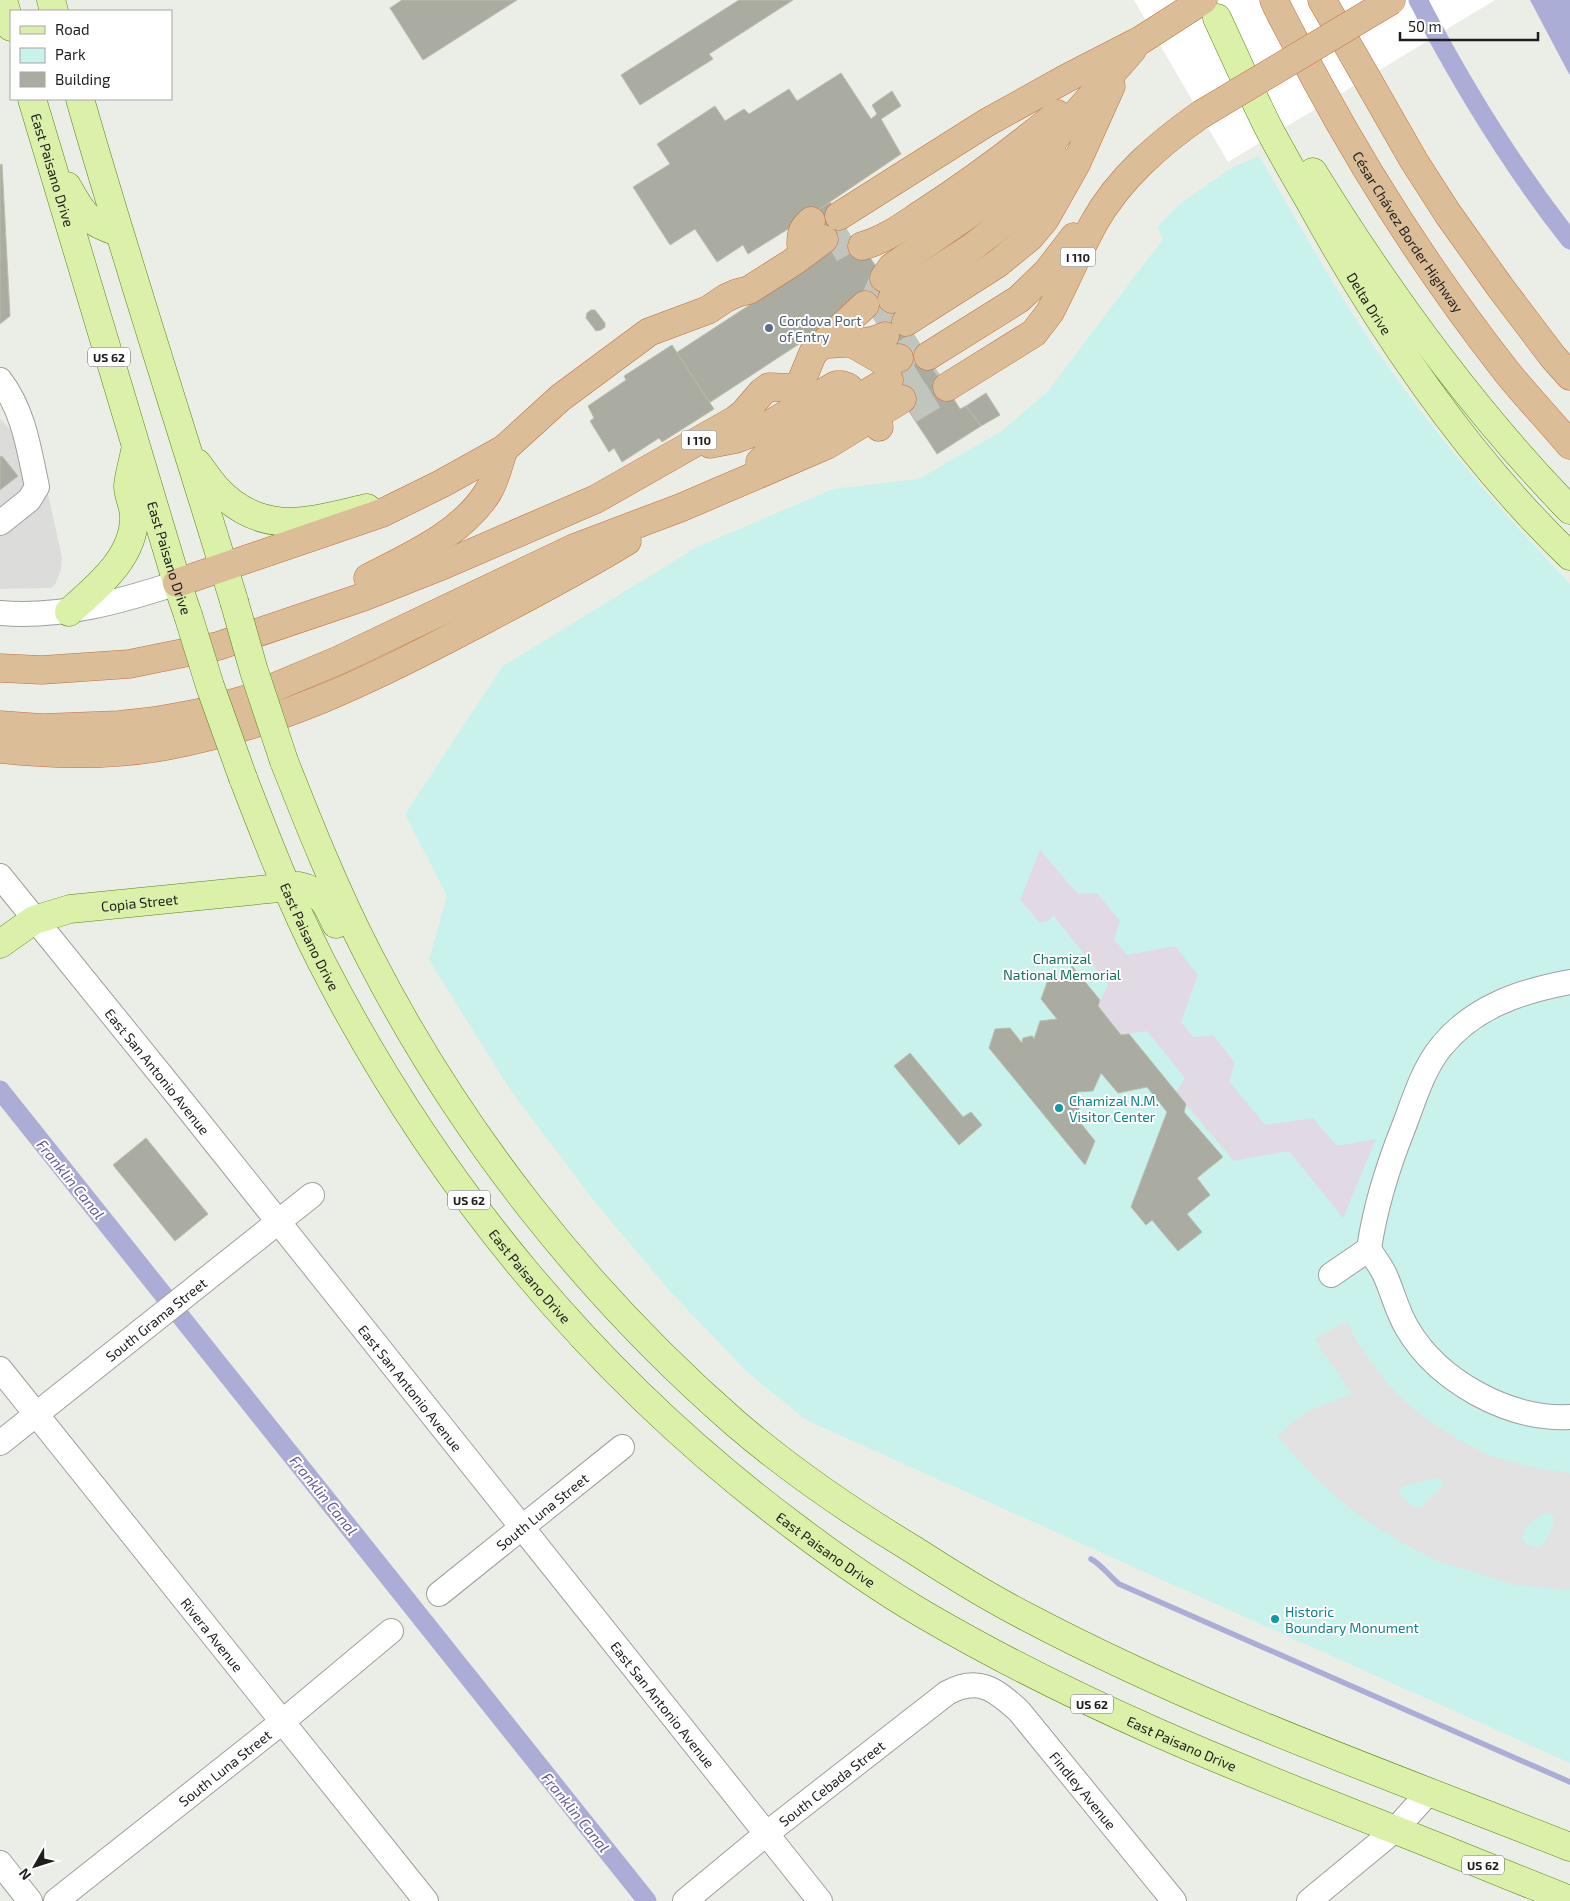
<svg xmlns="http://www.w3.org/2000/svg" width="1570" height="1901" font-family="'Exo 2',sans-serif">
<rect width="100%" height="100%" fill="#ebeee6"/>
<polygon fill="#dcdcdb" points="0,418 9,429 39,453 62,557 61,569 55,585 51,588 0,589"/>
<path fill="#c8f2eb" d="M1259 156C1289 207 1318 259 1350 310 1413 409 1489 499 1570 584V1763L806 1420 746 1371 668 1289 594 1201 511 1091 429 960 447 896 405 814 503 666 697 547 833 489 919 479 1003 430 1048 391 1163 239 1157 227 1181 203 1233 167Z"/>
<path fill="#e2e2e2" fill-rule="evenodd" d="M1347 1321 1357 1342 1386 1382 1413 1409 1435 1425 1463 1442 1490 1456 1531 1467 1570 1473V1590L1515 1585 1435 1560 1401 1542 1365 1520 1336 1497 1309 1472 1277 1435 1306 1412 1352 1394 1314 1339ZM1439 1478 1444 1484 1421 1508H1416L1402 1497 1400 1493V1489L1404 1486ZM1544 1513H1550L1554 1518V1523L1544 1544 1536 1548 1525 1543 1522 1538 1527 1526Z"/>
<polygon fill="#e1dae4" points="1040,850 1078,894 1097,893 1120,921 1114,939 1127,955 1175,946 1198,975 1181,1022 1193,1037 1213,1035 1235,1063 1229,1081 1265,1125 1313,1118 1337,1146 1376,1139 1343,1218 1289,1151 1234,1161 1176,1093 1185,1078 1147,1031 1121,1035 1098,1006 1108,984 1053,915 1050,920 1040,923 1020,900"/>
<polygon fill="#acadd6" points="1530,0 1570,0 1570,75 1568,72"/>
<polygon fill="#fff" points="1134,0 1495,0 1228,162"/>
<g fill="none" stroke-linecap="round" stroke-linejoin="round">
<path stroke="#acadd6" stroke-width="5.5" d="M1091 1559C1102 1565 1109 1576 1119 1584L1570 1782"/>
<g stroke="#acadd6" stroke-width="19">
<path d="M1418 0C1462 85 1511 165 1570 240"/>
<polyline points="0,1090 647,1901"/>
</g>
</g>
<g fill="#aaaca2" stroke="#babeaa">
<polygon points="402,0 517,0 423,60 390,8"/>
<polygon points="739,0 793,0 709,54 713,59 640,105 621,75"/>
<polygon points="841,73 871,119 877,114 872,105 892,91 901,106 881,119 901,154 809,216 748,254 743,245 717,262 695,229 670,245 633,187 670,164 657,144 715,106 725,121 744,109 749,114 789,89 797,101"/>
<polygon points="2,164 10,316 0,324 0,165"/>
<polygon points="830,202 851,237 862,246 884,278 906,322 960,409 966,406 981,426 937,454 883,372 902,362 863,302 709,403 676,353 832,251 809,216"/>
<polygon points="591,310 595,310 605,323 605,327 601,330 596,331 586,318 587,313"/>
<polygon points="672,345 714,409 662,442 659,438 622,462 614,448 609,452 590,421 594,418 588,406 626,380 624,376"/>
<polygon points="986,393 1000,415 981,426 966,406"/>
<polygon points="2,456 18,476 0,490 0,457"/>
<polygon points="1072,966 1100,1000 1098,1006 1121,1035 1129,1034 1186,1104 1184,1112 1223,1157 1197,1178 1210,1195 1187,1214 1202,1232 1178,1251 1152,1220 1146,1225 1131,1207 1167,1112 1147,1087 1118,1093 1101,1073 1093,1091 1077,1092 1076,1098 1081,1104 1073,1122 1079,1121 1095,1141 1085,1165 989,1048 995,1029 1010,1028 1022,1043 1023,1038 1032,1036 1034,1039 1040,1021 1057,1019 1041,999 1048,980 1068,977"/>
<polygon points="910,1053 963,1117 971,1112 982,1125 959,1145 894,1066"/>
<polygon points="146,1138 208,1214 175,1241 113,1165"/>
</g>
<g fill="none" stroke-linecap="round" stroke-linejoin="round">
<g stroke="#c2c4be" stroke-width="28" stroke-dasharray="28 14" stroke-linecap="butt">
<polyline points="830,249 851,237"/>
<polyline points="875,299 884,278"/>
<polyline points="877,324 899,310"/>
<polyline points="899,358 920,344"/>
<polyline points="895,388 933,364"/>
<polyline points="909,410 947,387"/>
</g>
<defs>
<g id="minor">
<path d="M0 380C24 411 29 450 37 487L29 500 0 523"/>
<path d="M0 613C62 618 119 602 177 583"/>
<path id="s1" d="M0 876 178 1096 820 1901"/>
<path d="M1570 982C1521 991 1473 1007 1441 1047 1423 1069 1414 1100 1404 1126 1388 1166 1375 1207 1369 1249 1374 1258 1381 1266 1385 1275 1393 1293 1397 1311 1407 1328 1438 1381 1508 1420 1570 1417"/>
<polyline points="1331,1275 1369,1249"/>
<path id="s2" d="M0 1369 426 1901"/>
<path id="s3" d="M0 1443 312 1195"/>
<path id="s4" d="M439 1594 622 1447"/>
<polyline points="0,1863 30,1901"/>
<path id="s5" d="M56 1901 282 1722 391 1631"/>
<path id="s6" d="M685 1901 766 1834 947 1693C978 1676 995 1689 1019 1711L1174 1901"/>
<polyline points="1309,1901 1395,1830 1429,1792"/>
</g>
<g id="major">
<polyline points="3,0 11,27"/>
<polyline points="51,0 54,11"/>
<path id="s7" d="M1217 18C1234 54 1250 91 1268 127 1281 152 1295 176 1309 200 1380 329 1464 454 1570 556"/>
<path id="s8" d="M32 99 177 583 188 615"/>
<path d="M80 99C128 267 183 433 234 601"/>
<path d="M1313 172C1387 292 1471 408 1570 510"/>
<path d="M67 186C84 215 85 221 118 232"/>
<path d="M197 463C203 471 209 480 216 488 262 538 310 521 367 508"/>
<path d="M69 612C97 587 135 557 134 516 134 506 128 496 128 486 129 474 133 462 135 451"/>
<path d="M284 761C310 827 336 892 368 954 459 1132 585 1292 735 1423 791 1471 851 1512 914 1550 951 1574 988 1597 1027 1617 1201 1709 1388 1775 1570 1847"/>
<path id="s9" d="M243 778C267 840 291 902 321 961 435 1184 595 1378 795 1527 836 1558 879 1588 923 1614 1073 1702 1231 1766 1393 1829 1452 1852 1511 1877 1570 1900"/>
<path id="s10" d="M0 944 34 920 70 909 299 886C321 890 328 906 336 924"/>
</g>
<g id="highway">
<path id="s11" d="M1274 0C1286 27 1302 53 1316 80 1371 182 1434 279 1506 371 1526 396 1549 420 1570 445"/>
<polyline points="1322,0 1414,161 1448,214 1500,287 1553,357 1570,376"/>
<polyline points="839,216 986,123 1067,78 1141,40 1203,0"/>
<path d="M801 244C801 232 803 228 811 221"/>
<path d="M862 246C885 240 903 226 923 213 969 183 1014 150 1057 114"/>
<polyline points="884,278 892,267 1010,186 1033,163 1132,50"/>
<polyline points="892,299 971,248 1010,218 1026,201 1056,159"/>
<polyline points="906,322 997,264 1030,237 1045,219 1076,164 1111,86"/>
<polyline points="850,342 883,361 894,360 899,358"/>
<path d="M823 345C843 341 867 346 885 336"/>
<polyline points="928,356 1019,299 1047,272 1074,237"/>
<path d="M947 387 1034 333 1050 312C1065 283 1078 252 1094 223 1119 178 1159 144 1200 115"/>
<polyline points="710,444 736,439 760,430 836,385 842,385 848,387 879,427"/>
<polyline points="760,462 771,451 889,380"/>
<path d="M368 578C410 556 462 534 488 492 496 479 499 462 504 449"/>
<polyline points="177,583 382,513 441,484 504,449 560,398 649,332 708,310 726,298 737,293 749,290 793,262 824,239"/>
<polyline points="0,668 42,670 129,664 218,646 363,597 446,564 596,499 735,420 744,413 762,392 769,387 794,388 801,382 813,353 865,305"/>
<polyline points="0,725 42,728 119,725 155,721 199,713 244,700 339,660 574,548 680,508 827,445 902,399"/>
<path d="M0 749C54 755 112 756 166 746 278 725 371 680 471 627 524 599 576 572 627 541"/>
</g>
</defs>
<use href="#minor" stroke="#9f9f9f" stroke-width="26"/>
<use href="#major" stroke="#588613" stroke-width="29"/>
<use href="#highway" stroke="#c4703b" stroke-width="29"/>
<use href="#minor" stroke="#fff" stroke-width="24"/>
<use href="#major" stroke="#dbf0a9" stroke-width="28"/>
<use href="#highway" stroke="#dbbd97" stroke-width="28"/>
<defs>
<g id="major-bridge">
<polyline points="234,601 254,671 284,761"/>
<polyline points="188,615 210,686 243,778"/>
</g>
<polyline id="highway-bridge" points="1200,115 1392,0"/>
</defs>
<use href="#major-bridge" stroke="#588613" stroke-width="29" stroke-linecap="butt"/>
<use href="#highway-bridge" stroke="#c4703b" stroke-width="29" stroke-linecap="butt"/>
<use href="#major-bridge" stroke="#dbf0a9" stroke-width="28"/>
<use href="#highway-bridge" stroke="#dbbd97" stroke-width="28"/>
</g>
<circle fill="#5c6f8a" stroke="#fff" stroke-width="2" cx="769" cy="328" r="5"/>
<g fill="#0f9aa8" stroke="#fff" stroke-width="2">
<circle cx="1059" cy="1108" r="5"/>
<circle cx="1275" cy="1619" r="5"/>
</g>
<g text-anchor="middle" dominant-baseline="central" stroke-width="4" stroke-linejoin="round" paint-order="stroke">
<g fill="#fff" stroke="#626262" stroke-width="1">
<rect x="1060.5" y="247.5" width="35" height="19" rx="4"/>
<rect x="88" y="347.5" width="42" height="19" rx="4"/>
<rect x="681.5" y="430.5" width="35" height="19" rx="4"/>
<rect x="448" y="1190.5" width="42" height="19" rx="4"/>
<rect x="1071" y="1694.5" width="42" height="19" rx="4"/>
<rect x="1462" y="1855.5" width="42" height="19" rx="4"/>
</g>
<g font-size="12" font-weight="bold" fill="#1e1e1e">
<text x="1078" y="257">I 110</text>
<text x="109" y="357">US 62</text>
<text x="699" y="440">I 110</text>
<text x="469" y="1200">US 62</text>
<text x="1092" y="1704">US 62</text>
<text x="1483" y="1865">US 62</text>
</g>
<g font-size="14" fill="#1e1e1e" stroke="#fff">
<text stroke="none"><textPath href="#s8" startOffset="74">East Paisano Drive</textPath></text>
<text stroke="none"><textPath href="#s11" startOffset="268">César Chávez Border Highway</textPath></text>
<text stroke="none"><textPath href="#s7" startOffset="324">Delta Drive</textPath></text>
<text stroke="none"><textPath href="#s8" startOffset="479">East Paisano Drive</textPath></text>
<text stroke="none"><textPath href="#s10" startOffset="149">Copia Street</textPath></text>
<text stroke="none"><textPath href="#s9" startOffset="172">East Paisano Drive</textPath></text>
<text stroke="none"><textPath href="#s1" startOffset="251">East San Antonio Avenue</textPath></text>
<text stroke="none"><textPath href="#s9" startOffset="578">East Paisano Drive</textPath></text>
<text stroke="none"><textPath href="#s3" startOffset="199">South Grama Street</textPath></text>
<text stroke="none"><textPath href="#s1" startOffset="656">East San Antonio Avenue</textPath></text>
<text stroke="none"><textPath href="#s4" startOffset="132">South Luna Street</textPath></text>
<text stroke="none"><textPath href="#s9" startOffset="982">East Paisano Drive</textPath></text>
<text stroke="none"><textPath href="#s2" startOffset="340">Rivera Avenue</textPath></text>
<text stroke="none"><textPath href="#s1" startOffset="1061">East San Antonio Avenue</textPath></text>
<text stroke="none"><textPath href="#s9" startOffset="1388">East Paisano Drive</textPath></text>
<text stroke="none"><textPath href="#s5" startOffset="215">South Luna Street</textPath></text>
<text stroke="none"><textPath href="#s6" startOffset="188">South Cebada Street</textPath></text>
<text stroke="none"><textPath href="#s6" startOffset="518">Findley Avenue</textPath></text>
</g>
<g font-size="14" fill="#4e5e75" stroke="#fff" text-anchor="start">
<text x="779" y="320">Cordova Port<tspan x="779" dy="16">of Entry</tspan></text>
</g>
<g font-size="14" fill="#1a6f5f" stroke="#fff">
<text x="1062" y="958">Chamizal<tspan x="1062" dy="16">National Memorial</tspan></text>
</g>
<g font-size="14" fill="#0d838f" stroke="#fff" text-anchor="start">
<text x="1069" y="1100">Chamizal N.M.<tspan x="1069" dy="16">Visitor Center</tspan></text>
<text x="1285" y="1611">Historic<tspan x="1285" dy="16">Boundary Monument</tspan></text>
</g>
<g font-size="15" font-style="italic" fill="#6857a2" stroke="#fff">
<text transform="translate(71 1179) rotate(51)">Franklin Canal</text>
<text transform="translate(324 1495) rotate(51)">Franklin Canal</text>
<text transform="translate(576 1812) rotate(51)">Franklin Canal</text>
</g>
</g>
<rect x="10" y="10" width="162" height="90" fill="#ffffff" stroke="#a5a5a5"/>
<rect x="20" y="26" width="25" height="8" fill="#dbf0a9" stroke="#a5a5a5"/>
<text x="55" y="35" font-size="15" fill="#1e1e1e">Road</text>
<rect x="20" y="48" width="25" height="15" fill="#c8f2eb" stroke="#a5a5a5"/>
<text x="55" y="60" font-size="15" fill="#1e1e1e">Park</text>
<rect x="20" y="72" width="25" height="15" fill="#aaaca2" stroke="#a5a5a5"/>
<text x="55" y="85" font-size="15" fill="#1e1e1e">Building</text>
<g transform="translate(35 1866) rotate(231)" stroke="#ffffff" stroke-width="4" paint-order="stroke">
<path d="M0-4L9 19L0 12L-9 19Z" fill="#1e1e1e"/>
<text y="-8" font-size="14" font-weight="bold" text-anchor="middle" fill="#1e1e1e">N</text>
</g>
<path d="M1400 32v8h138v-8" fill="none" stroke="#1e1e1e" stroke-width="2.5"/>
<text x="1408" y="32" font-size="15" fill="#1e1e1e" stroke="#ffffff" stroke-width="4" paint-order="stroke">50 m</text>
</svg>
